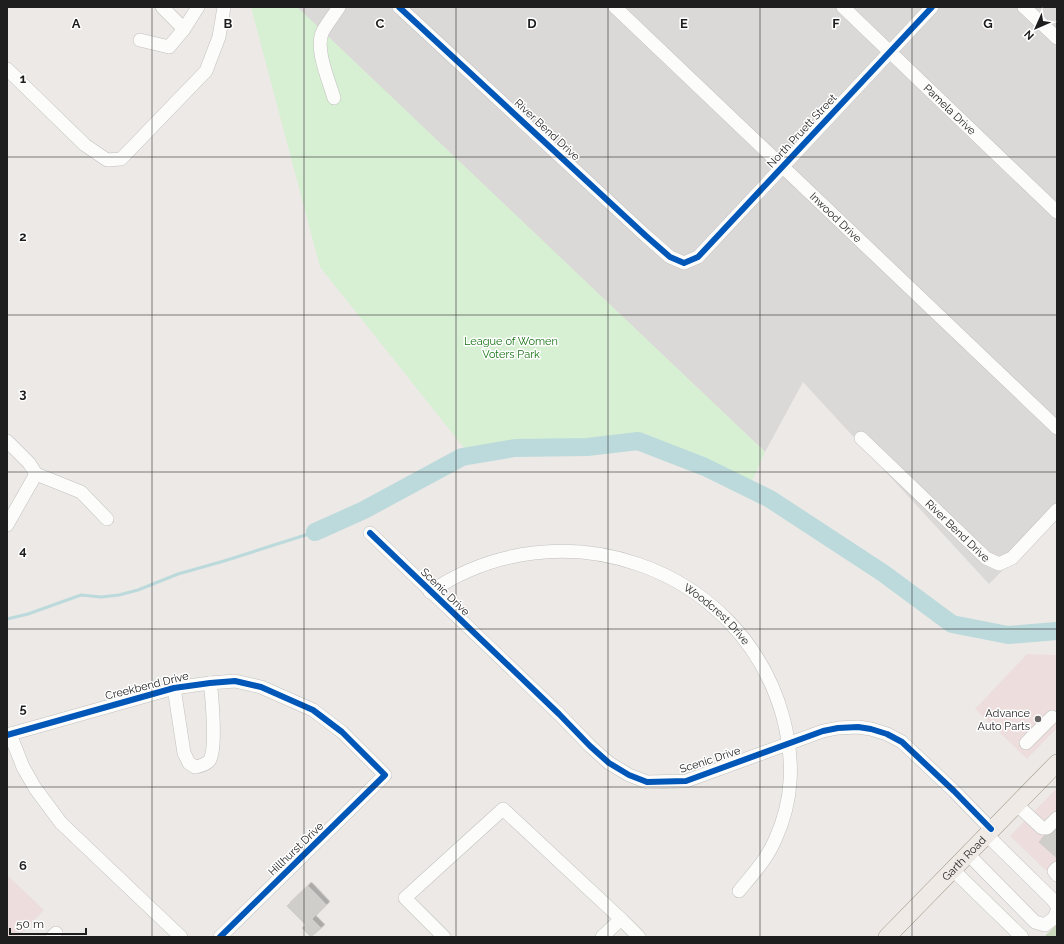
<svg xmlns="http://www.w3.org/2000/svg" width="1064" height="944" font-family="Raleway,sans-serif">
<defs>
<filter id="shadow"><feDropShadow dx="3.5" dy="-3.5" stdDeviation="0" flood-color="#0004"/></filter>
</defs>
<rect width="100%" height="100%" fill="#ece9e6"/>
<polygon fill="#dbd9d8" points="296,7 1057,7 1057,516 989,584 803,382 765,452"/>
<g fill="#eddedd">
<polygon points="1027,654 1057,655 1057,728 1027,759 975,709"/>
<polygon points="1057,788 1057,881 1010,836"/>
<polygon points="7,875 44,910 18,937 7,937"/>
</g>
<polygon fill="#cad8bd" points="1057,924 1057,937 1045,937 1046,935"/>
<polygon fill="#d7f0d3" points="251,7 297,7 314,23 765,452 751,483 649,438 465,449 320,267"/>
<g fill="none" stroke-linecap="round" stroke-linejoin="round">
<polyline stroke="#bcdadc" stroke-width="3" points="7,619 28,614 81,595 101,597 119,595 138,590 178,574 224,561 315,532"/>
<polyline stroke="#bcdadc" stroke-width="18" points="315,532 364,510 462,457 515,448 587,447 638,441 705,467 770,499 883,573 952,624 1008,635 1057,631"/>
</g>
<g fill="#d0cecb" stroke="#cfcbc8" filter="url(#shadow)">
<polygon points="1057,829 1057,858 1039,842 1044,836 1050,835"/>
<polygon points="308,886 326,905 312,919 321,928 311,937 302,928 306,925 287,906"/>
</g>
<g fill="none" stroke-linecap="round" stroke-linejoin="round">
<defs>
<g id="minor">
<polyline points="162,7 184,29"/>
<polyline points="399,7 646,236 670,257 684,263 698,257 932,7"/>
<path id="s1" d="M615 7 1057 428"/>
<path id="s2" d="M843 7 1057 212"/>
<polyline points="1024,7 1057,38"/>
<polyline points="140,40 169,47 184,29 198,7"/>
<polyline points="7,69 85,145 107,160 121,159 206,71 219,37 224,7"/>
<path d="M334 98C329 81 314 47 323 31 328 22 334 15 339 7"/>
<path id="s3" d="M861 438 986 558 999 564 1012 558 1057 510"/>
<polyline points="7,441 29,463 36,474 7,525"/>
<polyline points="36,474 81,492 107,519"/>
<polyline points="370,533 559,714 590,746 609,763 629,775 647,782 686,781 823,731 838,728 858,727 871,729 887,734 902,742 954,791 991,829"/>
<path id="s4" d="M430 592C559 504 741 565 783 717 794 759 794 799 775 840 767 859 752 875 739 891"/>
<path d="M174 688 184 753 189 763 195 767C201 766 205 765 209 761 217 752 212 696 210 683"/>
<polyline points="10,734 23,767 35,788 61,823 181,937"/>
<polyline points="7,735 174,688 210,683 235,681 261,687 313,710 342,732 385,775 220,937"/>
<polyline points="1026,743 1052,717"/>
<polyline points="1016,804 1042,828 1047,828 1057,818"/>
<polyline points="986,834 1052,899 1057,906"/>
<polyline points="967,853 1035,922 1045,925 1054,918 1057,911"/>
<polyline points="1057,868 1054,871 1057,875"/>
<polyline points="952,869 1022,937"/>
<polyline points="621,919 639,937"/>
<polyline points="52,937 56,933"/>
<polyline points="444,937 405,898 503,809 621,919 602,937"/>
</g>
<g id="major">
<path id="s5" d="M887 937 1057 763"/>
</g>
</defs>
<use href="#minor" stroke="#c2c0bf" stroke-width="14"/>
<use href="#major" stroke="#a09485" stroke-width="18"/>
<use href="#minor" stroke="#fcfcfb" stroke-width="13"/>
<use href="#major" stroke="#efeae5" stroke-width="17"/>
<defs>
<g id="cycleway">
<polyline points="399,7 646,236 670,257 684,263 698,257 932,7"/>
<polyline points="370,533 559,714 590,746 609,763 629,775 647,782 686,781 823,731 838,728 858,727 871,729 887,734 902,742 954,791 991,829"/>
<polyline points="7,735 174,688 210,683 235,681 261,687 313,710 342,732 385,775 220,937"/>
</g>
</defs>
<use href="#cycleway" stroke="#fff" stroke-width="8"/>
<use href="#cycleway" stroke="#0057b8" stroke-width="6"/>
</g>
<path fill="none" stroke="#1e1e1e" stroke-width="1" stroke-opacity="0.55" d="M152 7V937M304 7V937M456 7V937M608 7V937M760 7V937M912 7V937M7 157H1057M7 315H1057M7 472H1057M7 629H1057M7 787H1057"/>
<circle fill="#666564" stroke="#fff" stroke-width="1.5" cx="1038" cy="719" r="4"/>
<g text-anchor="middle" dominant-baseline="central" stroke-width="3" stroke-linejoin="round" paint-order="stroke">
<g font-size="11" fill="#1e1e1e" stroke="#fff">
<text stroke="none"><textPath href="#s2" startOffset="148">Pamela Drive</textPath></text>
<text transform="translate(547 130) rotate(43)">River Bend Drive</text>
<text transform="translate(802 131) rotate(-47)">North Pruett Street</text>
<text stroke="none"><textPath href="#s1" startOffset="305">Inwood Drive</textPath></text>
<text stroke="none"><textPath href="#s3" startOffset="134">River Bend Drive</textPath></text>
<text transform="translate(445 592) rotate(44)">Scenic Drive</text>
<text stroke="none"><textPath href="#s4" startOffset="312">Woodcrest Drive</textPath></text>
<text transform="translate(147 686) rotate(-14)">Creekbend Drive</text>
<text transform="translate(710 760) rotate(-18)">Scenic Drive</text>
<text transform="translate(296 849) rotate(-44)">Hillhurst Drive</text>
<text stroke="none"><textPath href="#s5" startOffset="110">Garth Road</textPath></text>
</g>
<g font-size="11" fill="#177314" stroke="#fff">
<text x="511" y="341">League of Women<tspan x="511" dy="13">Voters Park</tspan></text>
</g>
<g font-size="11" fill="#1e1e1e" stroke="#fff" text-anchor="end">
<text x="1030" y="713">Advance<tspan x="1030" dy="13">Auto Parts</tspan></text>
</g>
</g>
<g font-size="13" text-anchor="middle" font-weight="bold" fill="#1e1e1e" stroke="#fff" stroke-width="3" stroke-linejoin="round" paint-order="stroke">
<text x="76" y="28">A</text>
<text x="228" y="28">B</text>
<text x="380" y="28">C</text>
<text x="532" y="28">D</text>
<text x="684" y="28">E</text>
<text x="836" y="28">F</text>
<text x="988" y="28">G</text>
<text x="23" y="83">1</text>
<text x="23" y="241">2</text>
<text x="23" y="398">3</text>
<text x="23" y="555">4</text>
<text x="23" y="713">5</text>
<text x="23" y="870">6</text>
</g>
<rect width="1064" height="944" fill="none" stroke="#1e1e1e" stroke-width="16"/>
<g transform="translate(1036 28) rotate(225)" stroke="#ffffff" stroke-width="3" paint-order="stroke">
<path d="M0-3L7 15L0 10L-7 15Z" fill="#1e1e1e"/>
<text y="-6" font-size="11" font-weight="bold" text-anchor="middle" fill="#1e1e1e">N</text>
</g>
<path d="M10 928v6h76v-6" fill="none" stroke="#1e1e1e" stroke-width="2"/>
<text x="16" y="928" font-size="12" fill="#1e1e1e" stroke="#ffffff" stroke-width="3" paint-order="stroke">50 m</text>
</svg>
